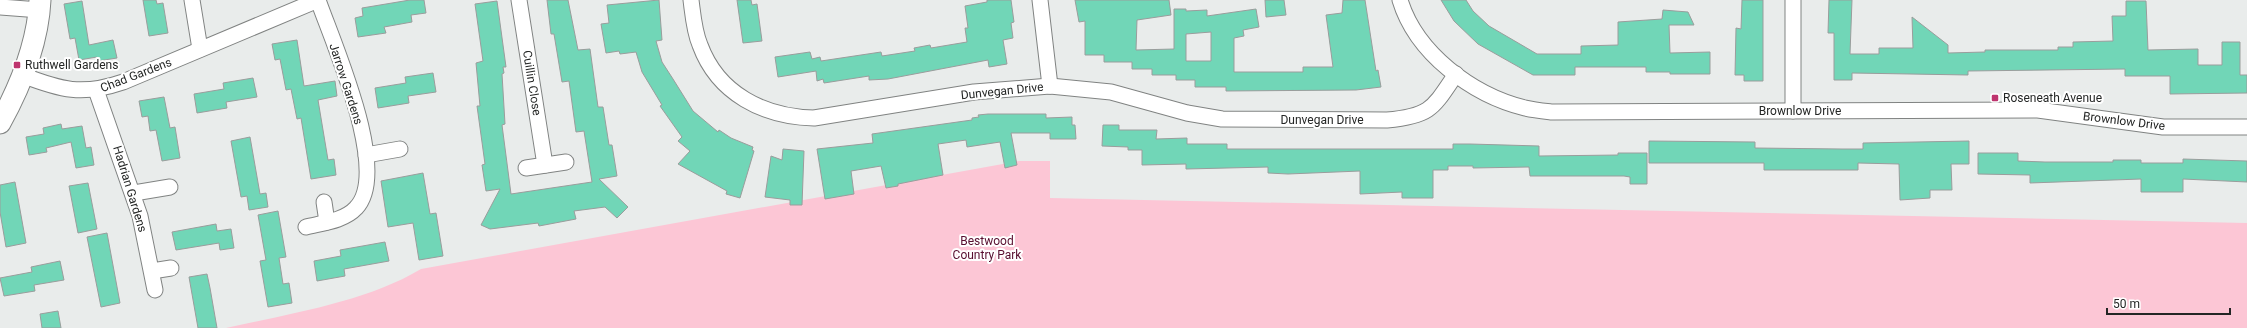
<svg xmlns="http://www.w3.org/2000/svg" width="2247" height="328" font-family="Roboto,sans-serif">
<rect width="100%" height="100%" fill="#e9eceb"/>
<path fill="#fcc6d5" d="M1019 161H1050V198L2247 223V328H226C288 314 366 302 421 269Z"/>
<g fill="#71d6b7" stroke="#9a9d9c" fill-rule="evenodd">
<polygon points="143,0 156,0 157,4 163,3 168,33 149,36"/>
<polygon points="410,0 424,0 426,13 411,15 412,22 384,27 386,33 358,37 355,18 363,16 362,8"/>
<polygon points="547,0 568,0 578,50 590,49 598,107 603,107 609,145 612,145 617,176 599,179 628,207 617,218 605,207 574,211 576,219 539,226 538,223 490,229 481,225 500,189 486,191 482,165 485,164 477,106 480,106 476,63 483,61 475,4 497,1 506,67 503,67 504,73 502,74 505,124 502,125 511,194 592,182 584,131 576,132 569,81 562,82 554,34 551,34"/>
<polygon points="659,0 662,40 656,41 662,62 673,79 693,111 718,132 719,130 731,138 753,147 752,150 754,151 740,198 726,194 727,191 678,164 690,151 678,141 682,137 660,106 662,105 642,72 636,52 620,54 619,51 606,53 601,24 609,23 607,5"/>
<polygon points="737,0 751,0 752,5 757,4 762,41 743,43"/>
<polygon points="987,0 1011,0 1014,22 1011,23 1013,38 1003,40 1007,64 989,67 988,60 888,79 869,80 869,76 824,83 823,79 817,81 816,71 778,77 775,57 810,52 812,59 820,57 821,61 881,52 882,56 915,51 914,48 930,45 931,48 967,42 965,28 968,28 965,6 987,2"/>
<path d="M1075 0H1169L1171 15 1137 20 1136 50 1174 49V9H1186V11L1207 10V16L1256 9 1259 27 1243 30 1244 36 1234 38V72H1303V67H1333L1326 15 1342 13 1343 0H1365L1376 71 1378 70 1381 87 1356 90 1226 91V87H1195V80H1176V75H1152V69H1132V62H1104V55H1085V21L1079 22ZM1211 32V61H1186V34Z"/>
<polygon points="1265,0 1284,0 1286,15 1266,17"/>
<polygon points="1441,0 1466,0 1473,11 1489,26 1537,54 1581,54 1581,46 1618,45 1618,22 1662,19 1663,10 1688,12 1694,25 1669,25 1670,53 1710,52 1710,74 1670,74 1670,72 1646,72 1646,67 1575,67 1575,75 1533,75 1478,44 1454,21"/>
<polygon points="1742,0 1763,0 1763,81 1744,81 1744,75 1735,75 1736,28 1741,29"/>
<polygon points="1829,0 1852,0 1850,54 1879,54 1879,48 1913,48 1912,17 1948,45 1948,53 1985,52 1985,50 2058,50 2058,47 2073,47 2073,42 2113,41 2112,16 2126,16 2126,1 2146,1 2148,50 2198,49 2198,65 2222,65 2222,42 2240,42 2240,75 2247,75 2247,93 2170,94 2170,76 2125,76 2125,69 1968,71 1968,75 1852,73 1852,80 1834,80 1834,33 1828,33"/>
<polygon points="82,1 89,45 113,40 117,58 98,61 97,57 79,60 75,38 70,39 64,4"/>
<polygon points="297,40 304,86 335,81 337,96 318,100 328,160 334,159 336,175 311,179 301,118 297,119 291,89 286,90 280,59 275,60 272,44"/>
<polygon points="433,73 436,92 408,96 409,103 378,108 375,88 406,83 405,77"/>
<polygon points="253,78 257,97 226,102 227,108 197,113 194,94 224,89 223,83"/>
<polygon points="164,97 170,128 175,127 180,158 162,161 156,130 150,131 148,116 142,117 139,101"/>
<polygon points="988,114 1046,114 1046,118 1072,117 1072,125 1075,125 1076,139 1050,139 1050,133 1011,133 1017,165 1005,168 1000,142 967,147 966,140 938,144 943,175 898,184 898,186 886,188 881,166 851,171 854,194 825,199 817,149 873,143 872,134 972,120 972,118 979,117 978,115"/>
<polygon points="61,124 62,129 82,126 86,148 91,147 94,165 76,168 71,142 46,148 47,152 29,155 26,137 44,134 43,128"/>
<polygon points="1103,125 1119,125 1119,130 1157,130 1156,139 1187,138 1187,144 1227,144 1227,149 1453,149 1453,144 1470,144 1539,146 1539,156 1618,155 1618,153 1647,153 1647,184 1630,184 1630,177 1624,176 1530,176 1529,167 1473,168 1473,166 1448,166 1448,170 1433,170 1433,198 1402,198 1402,192 1360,194 1360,171 1288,174 1268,173 1268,167 1186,169 1186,164 1142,165 1142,150 1128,150 1128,147 1102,146"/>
<polygon points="250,137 260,194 266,193 268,207 249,210 247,196 241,197 231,141"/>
<polygon points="1649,141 1755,142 1755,148 1842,149 1863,149 1863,143 1969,141 1969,164 1951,164 1952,190 1930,190 1930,198 1900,200 1899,164 1858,163 1858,170 1764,170 1764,163 1649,163"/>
<polygon points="783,149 804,151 802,205 790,205 790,200 765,197 771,156 782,160"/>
<polygon points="1978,153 2018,153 2018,161 2045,162 2113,162 2113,160 2141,160 2141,163 2183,163 2183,159 2247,161 2247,182 2183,179 2183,192 2141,192 2141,179 2030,183 2030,175 1978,174"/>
<polygon points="423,173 430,214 436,213 443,256 419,260 413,223 388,227 381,181"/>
<polygon points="15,182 26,243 6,247 0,212 0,185"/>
<polygon points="88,183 97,229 78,233 69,186"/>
<polygon points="278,211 286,257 279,258 283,284 289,283 292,303 268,307 260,261 266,260 258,215"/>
<polygon points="216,224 217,231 231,229 234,248 220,250 219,243 176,250 172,232"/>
<polygon points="107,233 120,303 101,307 87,237"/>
<polygon points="385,242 389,261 344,269 345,276 317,281 314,261 341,256 340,250"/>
<polygon points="60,261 64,280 34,285 35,291 4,296 0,278 32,272 31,267"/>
<polygon points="207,274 210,288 217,328 198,328 189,277"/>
<polygon points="58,311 61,328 42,328 40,314"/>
</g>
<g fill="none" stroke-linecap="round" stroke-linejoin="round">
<defs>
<g id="street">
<polyline points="192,0 200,49"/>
<polyline points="519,0 545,165"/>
<path d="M691 0C693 15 694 31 700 45 718 94 764 117 814 118L974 92 1050 86 1111 92 1187 113 1222 119 1387 120C1431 116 1433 108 1456 74"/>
<polyline points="1040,0 1050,86"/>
<path d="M1400 0C1416 53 1472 95 1525 108 1533 110 1543 111 1552 112L2038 110 2163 127H2247"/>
<polyline points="0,7 40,10"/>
<path d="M22 75C61 90 82 96 123 82L318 0"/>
<polyline points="96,90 140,216 155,290"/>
<polyline points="1793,111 1793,0"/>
<polyline points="366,155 400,149"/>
<polyline points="526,168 566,162"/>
<polyline points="134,193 170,187"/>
<polyline points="324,202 327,222"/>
<path d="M306 227C322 223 344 221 356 208 391 172 333 43 318 0"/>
<polyline points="152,271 171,268"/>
</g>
<path id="secondary" d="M0 123C21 85 38 43 40 0"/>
</defs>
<use href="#street" stroke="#808382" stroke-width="17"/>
<use href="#secondary" stroke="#808382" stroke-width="23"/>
<use href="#street" stroke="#fff" stroke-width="15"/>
<use href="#secondary" stroke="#fff" stroke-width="21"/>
</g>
<g fill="#be346e" stroke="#fff" stroke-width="1.5">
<rect x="13" y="61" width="8" height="8" rx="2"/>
<rect x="1991" y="94" width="8" height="8" rx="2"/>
</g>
<g text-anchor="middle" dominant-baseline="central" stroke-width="4" stroke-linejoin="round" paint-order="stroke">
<g font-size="12" fill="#242625" stroke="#fff" text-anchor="start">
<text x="25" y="65">Ruthwell Gardens</text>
<text x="2003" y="98">Roseneath Avenue</text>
</g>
<g font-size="12" fill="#242625" stroke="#fff">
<text transform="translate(136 75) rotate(-21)">Chad Gardens</text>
<text transform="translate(532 83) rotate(81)">Cuillin Close</text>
<text transform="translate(346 84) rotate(72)">Jarrow Gardens</text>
<text transform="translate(1002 91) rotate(-6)">Dunvegan Drive</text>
<text x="1800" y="111">Brownlow Drive</text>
<text x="1322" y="120">Dunvegan Drive</text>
<text transform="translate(2124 121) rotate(7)">Brownlow Drive</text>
<text transform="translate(130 189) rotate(73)">Hadrian Gardens</text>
</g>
<g font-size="12" fill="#570d2e" stroke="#fff">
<text x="987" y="241">Bestwood<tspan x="987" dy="14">Country Park</tspan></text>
</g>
</g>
<path d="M2107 308v6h123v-6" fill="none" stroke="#242625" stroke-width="2"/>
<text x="2113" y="308" font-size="12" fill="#242625" stroke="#ffffff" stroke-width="3" paint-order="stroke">50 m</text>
</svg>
